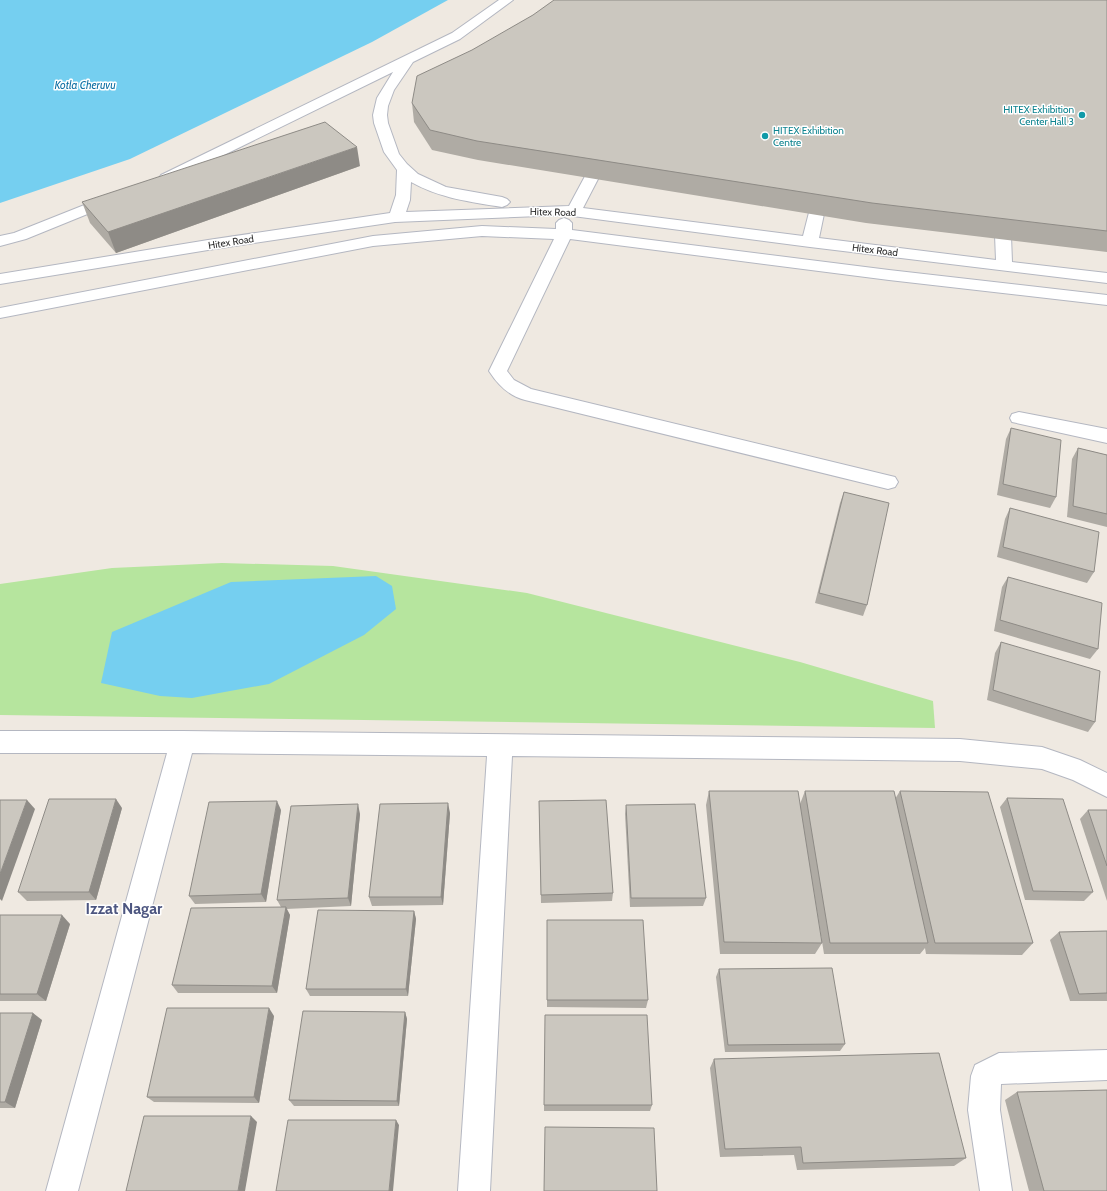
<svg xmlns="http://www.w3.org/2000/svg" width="1107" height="1191" font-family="Cabin,sans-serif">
<rect width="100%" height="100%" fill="#efe9e1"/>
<polygon fill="#b6e59e" points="222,563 333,566 527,593 800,662 933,701 935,728 0,715 0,584 112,568"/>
<g fill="#75cff0">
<polygon points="0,0 448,0 372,42 130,159 0,203"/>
<polygon points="376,576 392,586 396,609 364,635 269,684 192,698 160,696 101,683 112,632 231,582"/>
</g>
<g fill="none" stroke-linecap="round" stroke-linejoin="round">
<defs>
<g id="minor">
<path d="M499 0H513L460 39 413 62 394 90 388 106 387 115 388 123 399 154 407 164 418 174 446 187 502 197 507 199 510 202 507 205 502 207C471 202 439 198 411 182L410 200 406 212 569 206 598 152 600 149 605 148 610 149 612 152 583 208 803 236 816 185 818 182 823 181 828 182 830 185 819 238 996 260 994 209 997 206 1002 204 1007 206 1010 209 1012 262 1107 273V283L810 247 565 215 395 222 208 250 0 284V274L208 240 390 213 396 195 397 170 384 152 374 123 373 115 377 98 393 72 171 181 166 182 161 181 159 178 161 175 452 33Z"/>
<polygon points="112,194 117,196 120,199 117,202 26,239 0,246 0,236 14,233"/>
<path d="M564 218 569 220 572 223V230L889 270 1107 295V305L889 280 570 239 507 371 514 380 531 389 895 477 898 482 895 487 888 489 525 400C509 396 498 385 489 371L554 239 482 236 373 246 0 318V308L373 236 482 226 556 229V223L559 220Z"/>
<polygon points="1019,412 1107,429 1107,443 1012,422 1010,418 1012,414"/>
<polygon points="0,731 182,731 960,739 1042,747 1080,760 1107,773 1107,797 1073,780 1042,769 960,761 512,756 490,1191 458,1191 487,756 192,753 78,1191 46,1191 167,753 0,753"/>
<polygon points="1107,1050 1107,1080 1001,1084 1000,1110 1012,1191 980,1191 968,1110 971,1076 975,1065 999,1053"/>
</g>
</defs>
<use href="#minor" stroke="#b4b7c1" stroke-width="2"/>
<use href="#minor" fill="#fff" fill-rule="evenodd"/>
</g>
<g fill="#afaba4">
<polygon points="1107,0 1107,252 866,223 478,160 432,150 414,122 412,103"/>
<polygon points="360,166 116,253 90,223 82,202"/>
<polygon points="1011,428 1056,497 1050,508 997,495 1006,439"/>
<polygon points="1078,448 1107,455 1107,527 1067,517 1072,459"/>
<polygon points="844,492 867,605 863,616 815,603 840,503"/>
<polygon points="1010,508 1094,572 1087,583 997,557 1005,519"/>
<polygon points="1008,577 1098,649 1090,659 994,631 1002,587"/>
<polygon points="1001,642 1095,722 1088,732 987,700 995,653"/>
<polygon points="709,791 800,804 805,791 895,799 900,791 1033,943 1022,955 926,954 925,948 920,954 824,954 811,873 822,943 815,954 720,954 706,805"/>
<polygon points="1007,798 1093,892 1084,901 1025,900 1000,807"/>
<polygon points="539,801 613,893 612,901 541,903"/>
<polygon points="626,805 706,898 703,906 630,907 625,814"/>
<polygon points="122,808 96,900 27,901 18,892"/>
<polygon points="281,810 266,902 195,904 189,896"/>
<polygon points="1088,810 1107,810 1107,901 1080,819"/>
<polygon points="450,813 443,905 372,906 369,897"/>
<polygon points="360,814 351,906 286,909 290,915 277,993 178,993 172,985 281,907 277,900"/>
<polygon points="414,911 416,919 408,996 310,996 306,989"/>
<polygon points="0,915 70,924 46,1001 0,1001"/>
<polygon points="547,920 648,1000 646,1008 547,1007"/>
<polygon points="1107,931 1107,1001 1070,1001 1050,940 1059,932"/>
<polygon points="719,969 845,1044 840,1051 725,1052 716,977"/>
<polygon points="405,1012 407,1019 399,1106 294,1106 289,1100"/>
<polygon points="0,1013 42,1020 15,1108 0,1108"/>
<polygon points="274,1016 259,1103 154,1102 147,1097"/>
<polygon points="714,1059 966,1158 954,1166 797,1170 794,1155 720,1157 710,1068"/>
<polygon points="1017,1092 1107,1191 1029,1191 1005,1100"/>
<polygon points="544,1105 652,1105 650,1111 544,1111"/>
</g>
<g fill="#8e8b86">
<polygon points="357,147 360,166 116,253 108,232"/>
<polygon points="116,799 122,808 96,900 89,892"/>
<polygon points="27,800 35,809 2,901 0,899 0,874"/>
<polygon points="277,801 281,810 266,902 261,894"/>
<polygon points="448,803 450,813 443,905 441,897"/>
<polygon points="358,804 360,814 351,906 348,898"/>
<polygon points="286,907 290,915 277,993 272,986"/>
<polygon points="414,911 416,919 408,996 406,989"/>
<polygon points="62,915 70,924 46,1001 37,994"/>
<polygon points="269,1008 274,1016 259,1103 254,1097"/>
<polygon points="405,1012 407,1019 399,1106 397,1101"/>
<polygon points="33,1013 42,1020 15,1108 5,1102"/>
<polygon points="251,1116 257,1122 245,1191 238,1191"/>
<polygon points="396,1120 399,1125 393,1191 389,1191"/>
</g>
<g fill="#cbc7bf" stroke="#8e8b86">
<polygon points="554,0 1107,0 1107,231 872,203 477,141 430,130 412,103 417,76 472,50 533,15"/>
<polygon points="325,122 357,147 108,232 82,202"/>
<polygon points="1011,428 1061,440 1056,497 1003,484"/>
<polygon points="1078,448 1107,455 1107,514 1073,506"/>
<polygon points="844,492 889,503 867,605 819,593"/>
<polygon points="1010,508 1099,532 1094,572 1003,547"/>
<polygon points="1008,577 1102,603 1098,649 1000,620"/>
<polygon points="1001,642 1100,671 1095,722 993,690"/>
<polygon points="709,791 798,791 822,943 724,942"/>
<polygon points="805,791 894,791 928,943 830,943"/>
<polygon points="900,791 988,792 1033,943 935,943"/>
<polygon points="1007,798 1063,799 1093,892 1033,891"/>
<polygon points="49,799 116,799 89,892 18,892"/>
<polygon points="0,800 27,800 0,874"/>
<polygon points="606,800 613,893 541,895 539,801"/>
<polygon points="277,801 261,894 189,896 209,802"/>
<polygon points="448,803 441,897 369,897 380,804"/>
<polygon points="358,804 348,898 277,900 291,806"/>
<polygon points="695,804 706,898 631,898 626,805"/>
<polygon points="1088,810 1107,810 1107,866"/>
<polygon points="286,907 272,986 172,985 191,908"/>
<polygon points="318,910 414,911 406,989 306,989"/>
<polygon points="0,915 62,915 37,994 0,994"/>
<polygon points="547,920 643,920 648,1000 547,1000"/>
<polygon points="1107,931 1107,993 1079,994 1059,932"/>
<polygon points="832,968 845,1044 728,1045 719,969"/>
<polygon points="167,1008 269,1008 254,1097 147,1097"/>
<polygon points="303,1011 405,1012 397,1101 289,1100"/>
<polygon points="0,1013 33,1013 5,1102 0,1102"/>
<polygon points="545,1015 647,1015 652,1105 544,1105"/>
<polygon points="939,1053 966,1158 803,1163 801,1147 725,1149 714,1059"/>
<polygon points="1107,1090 1107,1191 1044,1191 1017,1092"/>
<polygon points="144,1116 251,1116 238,1191 126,1191"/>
<polygon points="288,1120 396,1120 389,1191 276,1191"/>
<polygon points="545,1127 654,1128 657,1191 544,1191"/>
</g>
<g fill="#0f9aa8" stroke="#fff" stroke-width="1.5">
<circle cx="1082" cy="115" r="4"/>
<circle cx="765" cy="136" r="4"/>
</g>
<g text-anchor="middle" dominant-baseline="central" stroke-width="3" stroke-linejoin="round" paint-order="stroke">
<g font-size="10" fill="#0d838f" stroke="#fff" text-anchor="end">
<text x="1074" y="109">HITEX Exhibition<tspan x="1074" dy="12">Center Hall 3</tspan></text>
<text x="773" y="130" text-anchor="start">HITEX Exhibition<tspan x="773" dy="12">Centre</tspan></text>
</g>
<g font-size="10" fill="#2e2e2e" stroke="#fff">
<text transform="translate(553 212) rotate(1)">Hitex Road</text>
<text transform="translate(231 242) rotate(-9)">Hitex Road</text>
<text transform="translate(875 250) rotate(7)">Hitex Road</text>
</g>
<g font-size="11" font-style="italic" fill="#0d6fa3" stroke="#fff">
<text x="85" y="85">Kotla Cheruvu</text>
</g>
<g font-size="16" font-weight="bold" fill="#4d5680" stroke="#fff">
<text x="124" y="908">Izzat Nagar</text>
</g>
</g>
</svg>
